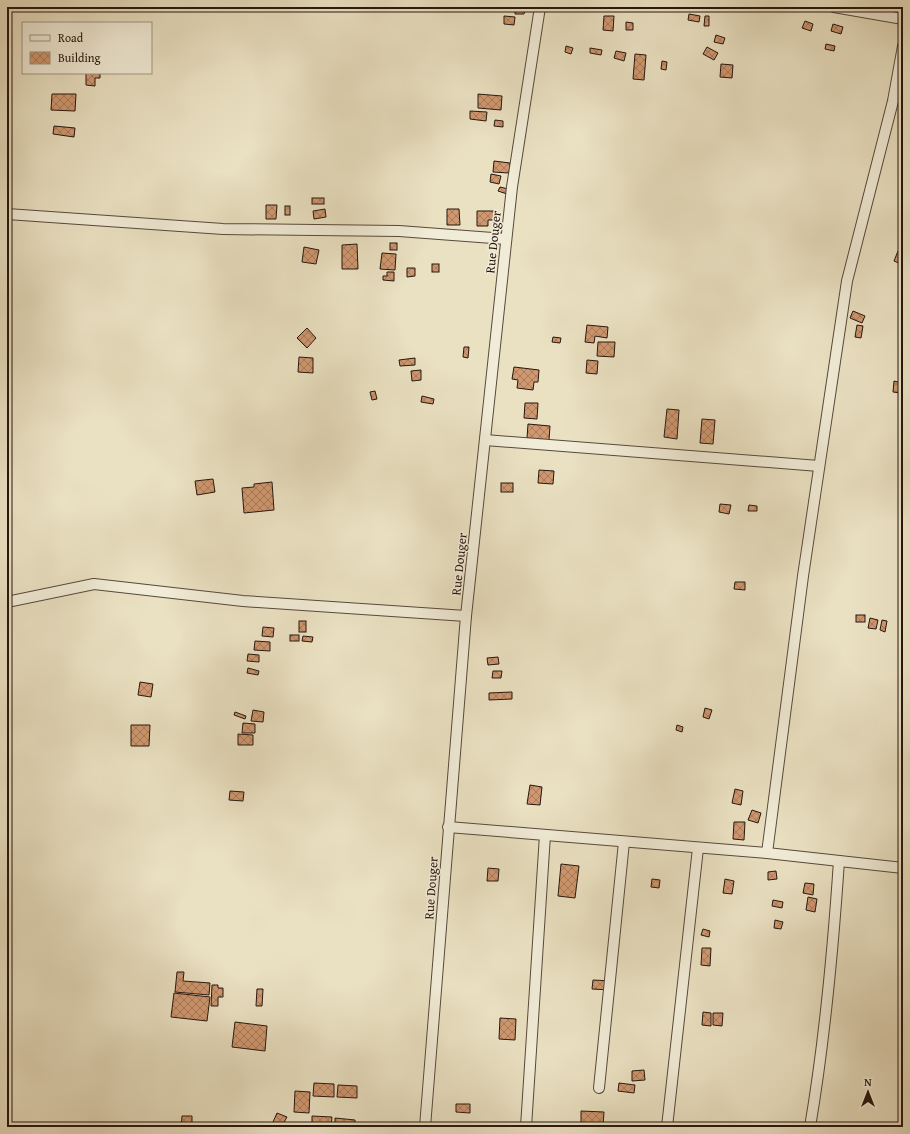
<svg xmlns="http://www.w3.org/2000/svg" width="910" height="1134" font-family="'Gentium Book Plus',serif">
<defs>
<pattern id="building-cross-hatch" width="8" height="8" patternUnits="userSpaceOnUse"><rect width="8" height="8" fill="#d09870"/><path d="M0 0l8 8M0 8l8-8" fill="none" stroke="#a97b5a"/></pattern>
</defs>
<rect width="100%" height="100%" fill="#eae1c2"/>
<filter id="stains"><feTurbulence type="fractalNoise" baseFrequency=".005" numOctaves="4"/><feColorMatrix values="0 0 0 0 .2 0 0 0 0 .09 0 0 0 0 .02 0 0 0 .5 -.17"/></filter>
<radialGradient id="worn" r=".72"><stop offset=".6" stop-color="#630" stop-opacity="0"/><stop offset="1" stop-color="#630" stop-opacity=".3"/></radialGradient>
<g fill="url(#building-cross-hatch)" stroke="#26160f">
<polygon points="561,7 574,7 573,11 560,10"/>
<rect x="674" y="7" width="9" height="4"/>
<rect x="705" y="7" width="4" height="4"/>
<polygon points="515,9 525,10 524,14 515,14"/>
<polygon points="689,14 700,16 699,22 688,20"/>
<polygon points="504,16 515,17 514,25 504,24"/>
<polygon points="604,16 614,16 613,31 603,30"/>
<polygon points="705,16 709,16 709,26 704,26"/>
<polygon points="805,21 813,24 811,31 802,28"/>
<polygon points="626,22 633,23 633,30 626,30"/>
<polygon points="833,24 843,27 841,34 831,31"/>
<polygon points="716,35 725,38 723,44 714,42"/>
<polygon points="826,44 835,46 834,51 825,49"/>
<polygon points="566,46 573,48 571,54 565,52"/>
<polygon points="707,47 718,53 714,60 703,54"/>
<polygon points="590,48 602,50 601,55 590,53"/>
<polygon points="616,51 626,53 624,61 614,58"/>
<polygon points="635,54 646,55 644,80 633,79"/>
<polygon points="662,61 667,62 666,70 661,69"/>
<polygon points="721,64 733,65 732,78 720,77"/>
<polygon points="86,73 100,73 100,78 95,78 95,86 86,85"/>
<polygon points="52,94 76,94 75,111 51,110"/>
<polygon points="478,94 502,96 501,110 478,108"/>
<polygon points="470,111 487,112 486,121 470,119"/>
<polygon points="495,120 503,121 503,127 494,126"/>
<polygon points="54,126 75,128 74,137 53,134"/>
<polygon points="494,161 510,163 509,173 493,172"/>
<polygon points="491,174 501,176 499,184 490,182"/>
<polygon points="500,187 508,189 507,194 498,191"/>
<rect x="312" y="198" width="12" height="6"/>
<polygon points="266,205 277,205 276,219 266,219"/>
<rect x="285" y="206" width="5" height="9"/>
<polygon points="325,209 326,217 314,219 313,211"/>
<polygon points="447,209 459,209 460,225 447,225"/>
<polygon points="477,211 497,211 497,220 488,220 488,226 477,226"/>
<rect x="390" y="243" width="7" height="7"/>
<polygon points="357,244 358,269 342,269 342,245"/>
<polygon points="304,247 319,250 316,264 302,262"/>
<polygon points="898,251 903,253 903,259 901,264 894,261"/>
<polygon points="382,253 396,254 395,270 380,269"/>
<rect x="432" y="264" width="7" height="8"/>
<polygon points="407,268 415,268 415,276 407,277"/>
<polygon points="387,272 394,272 394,281 383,280 383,276 387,276"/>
<polygon points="853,311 865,316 862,323 850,318"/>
<polygon points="587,325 608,327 607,338 595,336 594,343 585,342"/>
<polygon points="857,325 863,326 861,338 855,337"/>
<polygon points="307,328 316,338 307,348 297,338"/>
<polygon points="553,337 561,338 560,343 552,342"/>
<polygon points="598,342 615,342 614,357 597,356"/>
<polygon points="464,347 469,347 468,358 463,357"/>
<polygon points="299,357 313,358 313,373 298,372"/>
<polygon points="415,358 415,365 400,366 399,360"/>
<polygon points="587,360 598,361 597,374 586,373"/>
<polygon points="514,367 539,370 538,382 534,382 533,390 517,388 518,380 512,379"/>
<polygon points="421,370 421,380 412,381 411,371"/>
<polygon points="894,381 902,383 901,393 893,392"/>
<polygon points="375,391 377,399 372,400 370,392"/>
<polygon points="422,396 434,399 433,404 421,402"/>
<polygon points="525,403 538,403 537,419 524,418"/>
<polygon points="667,409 679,410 677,439 664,437"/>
<polygon points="702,419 715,420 713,444 700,443"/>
<polygon points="528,424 550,426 549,440 527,438"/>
<polygon points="539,470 554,471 553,484 538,483"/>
<polygon points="213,479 215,492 197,495 195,481"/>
<polygon points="272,482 274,510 244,513 242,488 254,487 254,484"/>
<rect x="501" y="483" width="12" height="9"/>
<polygon points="720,504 731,505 729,514 719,512"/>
<polygon points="749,505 757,506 757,511 748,511"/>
<polygon points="735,582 745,582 745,590 734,589"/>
<rect x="856" y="615" width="9" height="7"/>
<polygon points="870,618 878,620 876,629 868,628"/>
<polygon points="882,620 887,621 885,632 880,630"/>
<rect x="299" y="621" width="7" height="11"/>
<polygon points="263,627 274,628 273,637 262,636"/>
<rect x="290" y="635" width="9" height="6"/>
<polygon points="303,636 313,637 312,642 302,641"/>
<polygon points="255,641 270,642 270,651 254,650"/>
<polygon points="248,654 259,655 259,662 247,661"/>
<polygon points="498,657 499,664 488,665 487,658"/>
<polygon points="248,668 259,671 258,675 247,673"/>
<polygon points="493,671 502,671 501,678 492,678"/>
<polygon points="140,682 153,684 151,697 138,695"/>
<polygon points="512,692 512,699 489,700 489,693"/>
<polygon points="705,708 712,710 709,719 703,717"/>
<polygon points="253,710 264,712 263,722 251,721"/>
<polygon points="235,712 246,716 245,719 234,715"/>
<polygon points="243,723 255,724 255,733 242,733"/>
<polygon points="131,725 150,725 149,746 131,746"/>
<polygon points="677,725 683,727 682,732 676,730"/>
<polygon points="238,734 253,735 253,745 238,745"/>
<polygon points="530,785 542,787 540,805 527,804"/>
<polygon points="735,789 743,791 741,805 732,803"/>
<polygon points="230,791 244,792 243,801 229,800"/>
<polygon points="752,810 761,813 758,823 748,820"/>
<polygon points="734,822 745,822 744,840 733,839"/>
<polygon points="561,864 579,866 575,898 558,896"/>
<polygon points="488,868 499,869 498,881 487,881"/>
<polygon points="776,871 777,879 768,880 768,872"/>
<polygon points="652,879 660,880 659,888 651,887"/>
<polygon points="725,879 734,881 732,894 723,893"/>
<polygon points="805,883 814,884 813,895 803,893"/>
<polygon points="808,897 817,899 815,912 806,910"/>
<polygon points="773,900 783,902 782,908 772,906"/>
<polygon points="775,920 783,922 781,929 774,928"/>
<polygon points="703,929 710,931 709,937 701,935"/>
<polygon points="702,948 711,948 710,966 701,965"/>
<polygon points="177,972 184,972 183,981 210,983 209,995 175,992"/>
<polygon points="593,980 612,981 611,990 592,989"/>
<polygon points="212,985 218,985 218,988 223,988 223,997 218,997 218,1006 211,1006"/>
<polygon points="257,989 263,989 262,1006 256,1006"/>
<polygon points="174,993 210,997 207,1021 171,1017"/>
<polygon points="703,1012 711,1013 711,1026 702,1025"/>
<polygon points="713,1013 723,1013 722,1026 713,1025"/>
<polygon points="500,1018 516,1019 515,1040 499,1039"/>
<polygon points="235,1022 267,1026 265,1051 232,1047"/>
<polygon points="644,1070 645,1080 632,1081 632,1071"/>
<polygon points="314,1083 334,1084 334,1097 313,1096"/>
<polygon points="619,1083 635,1085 634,1093 618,1091"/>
<polygon points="338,1085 357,1086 357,1098 337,1097"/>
<polygon points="295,1091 310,1092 309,1113 294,1112"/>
<polygon points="456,1104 470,1104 470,1113 456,1112"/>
<polygon points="581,1111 604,1112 603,1127 581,1127"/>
<polygon points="277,1113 287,1117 282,1126 273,1122"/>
<polygon points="182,1116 192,1116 192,1127 181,1127"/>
<polygon points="312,1116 332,1117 331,1127 312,1127"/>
<polygon points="335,1118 355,1120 355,1127 335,1127"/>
<polygon points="294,1125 307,1126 307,1127 294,1127"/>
</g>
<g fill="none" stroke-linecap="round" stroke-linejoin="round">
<defs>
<g id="minor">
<polyline points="834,7 903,19"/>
<polyline points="7,214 223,229 399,231 506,239"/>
<polyline points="485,440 819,466"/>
<polyline points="7,602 94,584 243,601 466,616"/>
<polyline points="448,827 767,853 903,868"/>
<polyline points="767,853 803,576 847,281 893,101 903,46"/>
<polyline points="599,1088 624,842"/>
<polyline points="425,1127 466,616 512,187 540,7"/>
<polyline points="526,1127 545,835"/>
<polyline points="667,1127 698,848"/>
<path d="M810 1127C825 1039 833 950 839 861"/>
</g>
</defs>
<use href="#minor" stroke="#57493c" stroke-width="12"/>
<use href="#minor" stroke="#f1ecd7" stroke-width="10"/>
</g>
<g text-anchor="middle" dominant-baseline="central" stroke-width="3" stroke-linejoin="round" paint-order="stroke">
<g font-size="13" fill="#26160f" stroke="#f1ecd7">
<text transform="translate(493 242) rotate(-84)">Rue Douger</text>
<text transform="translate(459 564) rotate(-84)">Rue Douger</text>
<text transform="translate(431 888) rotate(-86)">Rue Douger</text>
</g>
</g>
<rect width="910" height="1134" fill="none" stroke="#eae1c2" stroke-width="24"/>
<rect x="8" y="8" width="894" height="1118" fill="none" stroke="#26160f" stroke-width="2"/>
<rect x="12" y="12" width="886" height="1110" fill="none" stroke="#26160f"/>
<rect x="22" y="22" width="130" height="52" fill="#f1ecd7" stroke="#a09687"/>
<rect x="30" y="35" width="20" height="6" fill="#f1ecd7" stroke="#a09687"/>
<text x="58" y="42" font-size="12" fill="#26160f">Road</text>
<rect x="30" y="52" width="20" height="12" fill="url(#building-cross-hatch)" stroke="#a09687"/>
<text x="58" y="62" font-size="12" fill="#26160f">Building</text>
<g transform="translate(868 1092)" stroke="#f1ecd7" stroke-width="3" paint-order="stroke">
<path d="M0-3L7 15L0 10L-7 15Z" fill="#26160f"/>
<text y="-6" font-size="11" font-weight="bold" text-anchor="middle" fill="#26160f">N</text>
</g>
<rect width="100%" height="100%" filter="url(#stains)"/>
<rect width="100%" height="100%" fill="url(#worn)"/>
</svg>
